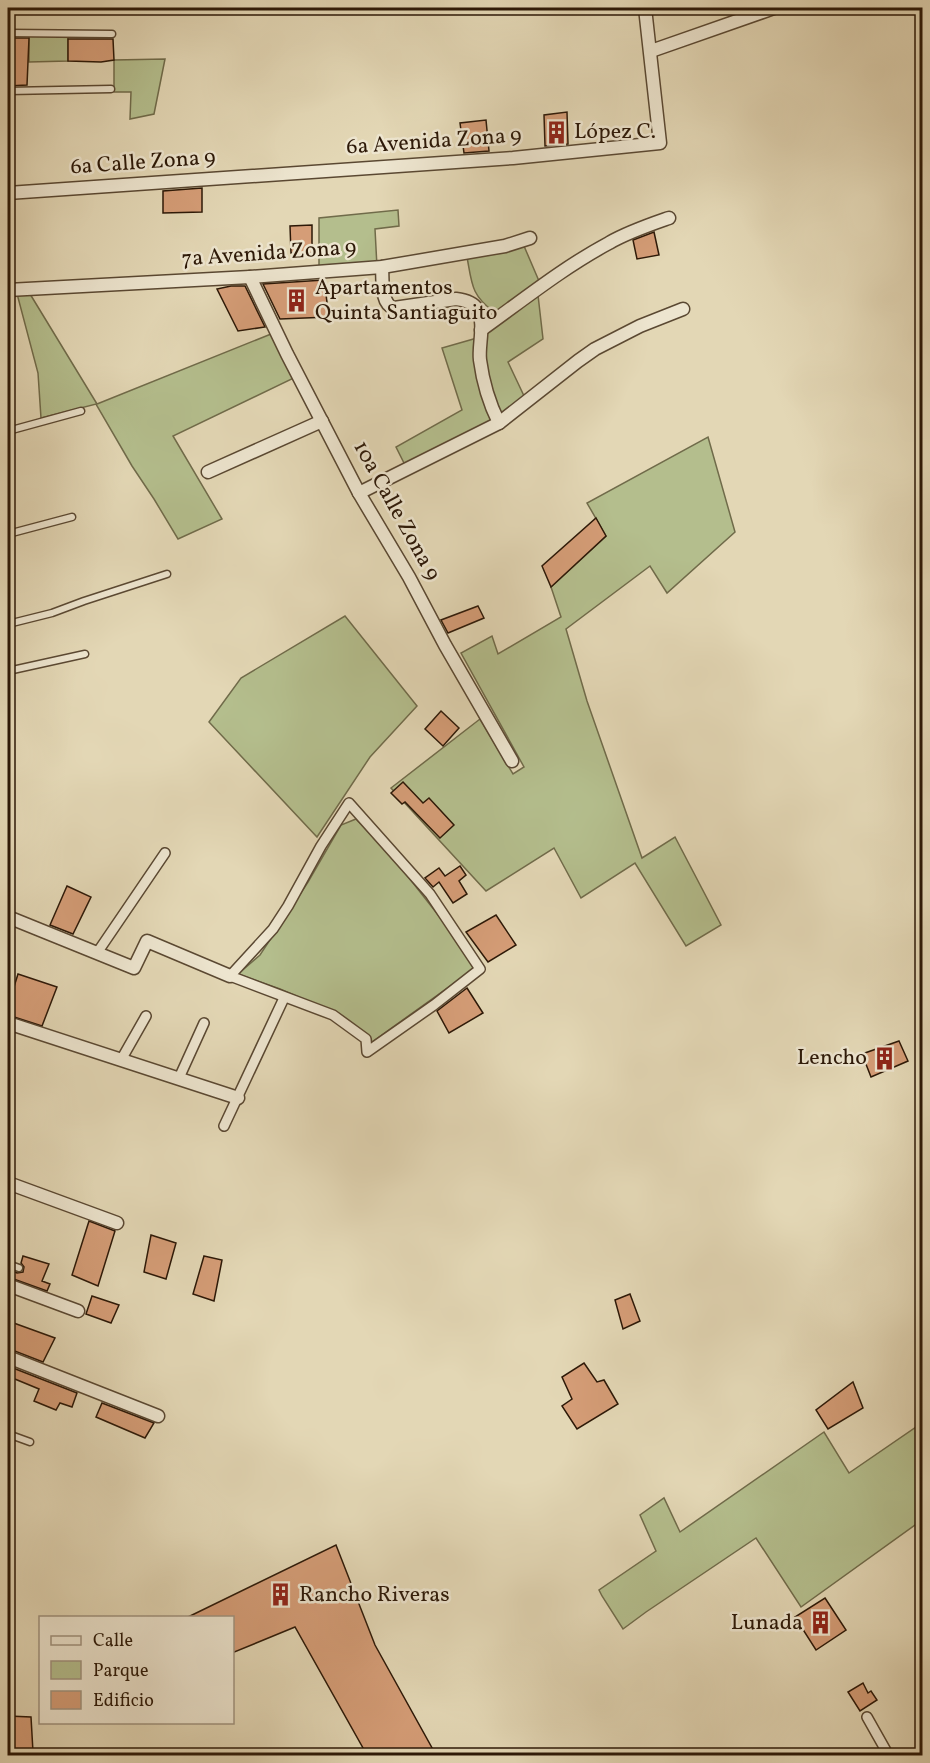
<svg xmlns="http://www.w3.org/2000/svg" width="930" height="1763" font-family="Vollkorn,serif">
<rect width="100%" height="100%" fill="#e3d7b5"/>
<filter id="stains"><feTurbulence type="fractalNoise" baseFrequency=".00333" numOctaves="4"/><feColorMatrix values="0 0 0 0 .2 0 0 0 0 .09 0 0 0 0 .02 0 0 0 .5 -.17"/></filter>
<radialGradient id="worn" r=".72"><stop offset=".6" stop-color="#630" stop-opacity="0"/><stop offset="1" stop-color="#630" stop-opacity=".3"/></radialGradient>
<g fill="#b4be8d" stroke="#706b4a" stroke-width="1.5">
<polygon points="29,33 68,33 68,61 29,62"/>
<polygon points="165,59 154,114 130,119 131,92 114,92 114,60"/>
<polygon points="398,210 399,226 375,229 377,267 319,272 319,218"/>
<path d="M524 246 539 281 508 306 494 312C471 295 472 284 467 257Z"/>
<polygon points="27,289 97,404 276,332 298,376 173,436 222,519 178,539 154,499 132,466 96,404 41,418 38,373 16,290"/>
<polygon points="538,295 543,339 508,362 525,398 500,418 487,380 485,333"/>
<polygon points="477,338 496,423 406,467 396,447 462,410 442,348"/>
<polygon points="708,437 735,532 667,593 650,566 566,629 587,701 642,858 675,837 721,925 686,946 635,863 581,898 554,848 486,891 391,788 480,719 513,774 524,767 461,653 492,636 498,654 561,617 551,587 606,536 587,503"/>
<polygon points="345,616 417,706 370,757 317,837 209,722 241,678"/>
<polygon points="356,819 395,860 468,953 474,969 372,1042 333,1012 280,989 238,974 260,955 308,882 341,825"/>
<polygon points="922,1423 922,1520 801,1607 756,1538 646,1612 623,1629 602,1596 599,1590 656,1551 640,1515 664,1498 680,1532 824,1432 849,1473"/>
</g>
<g fill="#d59d77" stroke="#2c1807" stroke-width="1.5">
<polygon points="8,38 29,38 27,85 8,86"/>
<polygon points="68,39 113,39 114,60 101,62 68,61"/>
<polygon points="567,112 568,144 545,146 544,115"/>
<polygon points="486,120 489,151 464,153 460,123"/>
<polygon points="202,188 202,212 163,213 163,191"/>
<polygon points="312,225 312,253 291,253 290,226"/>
<polygon points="654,232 659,255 637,259 633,240"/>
<polygon points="324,280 329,317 280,319 263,284"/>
<polygon points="231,286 245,286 265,327 238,331 217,289"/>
<polygon points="596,518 606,536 551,587 542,566"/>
<polygon points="478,606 484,618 448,633 441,620"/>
<polygon points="441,711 459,728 443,746 425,729"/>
<polygon points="403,782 423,803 429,798 454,825 440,838 405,802 402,804 391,793"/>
<polygon points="460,866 466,875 459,881 467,894 453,903 439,882 433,887 425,878 439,868 445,876"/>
<polygon points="67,886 91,897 73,934 50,925"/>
<polygon points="496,915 516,945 488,962 466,932"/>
<polygon points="18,974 57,987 42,1026 8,1015 8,1006"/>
<polygon points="467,988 483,1013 449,1033 437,1011"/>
<polygon points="899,1041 908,1061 871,1077 862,1054"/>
<polygon points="89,1221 115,1231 98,1286 72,1275"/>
<polygon points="151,1235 176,1243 166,1279 144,1272"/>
<polygon points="23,1256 49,1264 42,1281 50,1284 47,1291 8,1277 8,1269 17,1273 23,1272 24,1267 21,1263"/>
<polygon points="204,1256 222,1260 214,1301 193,1294"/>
<polygon points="630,1294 640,1321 623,1329 615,1300"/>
<polygon points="92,1296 119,1305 111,1323 86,1314"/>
<polygon points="11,1322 55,1338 43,1362 12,1350 14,1347 8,1344 8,1330"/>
<polygon points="584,1363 597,1382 604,1380 618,1404 577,1429 562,1406 572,1399 562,1377"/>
<polygon points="13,1368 77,1393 72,1407 60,1403 56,1410 34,1401 39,1389 10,1377"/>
<polygon points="853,1382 863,1408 828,1429 816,1410"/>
<polygon points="102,1403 154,1423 145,1438 96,1417"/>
<polygon points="336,1545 375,1645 436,1755 367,1755 295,1627 232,1653 232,1617 188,1617"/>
<polygon points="825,1598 846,1630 816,1650 795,1617"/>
<polygon points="863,1683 868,1693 871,1691 877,1700 860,1711 848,1692"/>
<polygon points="8,1716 31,1717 33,1752 15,1751 14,1747 10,1745"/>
</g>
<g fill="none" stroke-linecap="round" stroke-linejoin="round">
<defs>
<g id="service">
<polyline points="8,33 112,34"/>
<polyline points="8,91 111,89"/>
<polyline points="8,431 81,411"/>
<polyline points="8,534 72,517"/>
<polyline points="8,624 52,613 84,601 167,574"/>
<polyline points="8,671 85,654"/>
<polyline points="8,1264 19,1268"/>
<polyline points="8,1434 30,1442"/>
<polyline points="8,1750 10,1750"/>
</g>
<g id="pedestrian">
<polygon points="349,803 430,894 480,969 434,1005 367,1052 366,1039 333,1015 230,976 273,929 288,906 321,846"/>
<polyline points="97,953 165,853"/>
<polyline points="121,1060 146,1016"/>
<polyline points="179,1078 204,1023"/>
<polyline points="224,1126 284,998"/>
<polyline points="867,1717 889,1756"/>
<polyline points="807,1755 807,1756"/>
</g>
<g id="minor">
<polyline points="651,51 774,8"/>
<polyline points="8,193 513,158 660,143 645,8"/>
<path d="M382 267C383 279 380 304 394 308L456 299C464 300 473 302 477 309 486 323 478 345 480 360 483 383 489 403 499 423"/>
<polyline points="250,277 287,354 359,493 409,577 445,645 512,761"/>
<polyline points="8,290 250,277 382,267 505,246 530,238"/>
<path d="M481 330C523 300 564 267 609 243 628 232 649 225 669 218"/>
<polyline points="208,472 322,421"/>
<polyline points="359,493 499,423 578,361 595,349 640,326 683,309"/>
<polyline points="8,917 134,968 147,941 230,976"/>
<polyline points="8,1023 238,1098"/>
<polyline points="8,1183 117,1223"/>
<polyline points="8,1285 78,1311"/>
<polyline points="8,1357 158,1416"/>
</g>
</defs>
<use href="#service" stroke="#5a4832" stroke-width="9"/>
<use href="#pedestrian" stroke="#5a4832" stroke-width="12"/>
<use href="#minor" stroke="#5a4832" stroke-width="15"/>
<use href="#service" stroke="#ede5cf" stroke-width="6"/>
<use href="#pedestrian" stroke="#ede5cf" stroke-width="9"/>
<use href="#minor" stroke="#ede5cf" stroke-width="12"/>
</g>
<defs>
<symbol id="building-bare" viewBox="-9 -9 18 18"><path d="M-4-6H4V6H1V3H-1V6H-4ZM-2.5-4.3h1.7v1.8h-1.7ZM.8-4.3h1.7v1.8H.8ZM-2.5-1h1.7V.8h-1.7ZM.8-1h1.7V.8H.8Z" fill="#8f2418" stroke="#ede5cf" stroke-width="2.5" paint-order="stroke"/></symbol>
</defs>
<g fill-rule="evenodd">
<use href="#building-bare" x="540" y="116" width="33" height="33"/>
<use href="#building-bare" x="280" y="284" width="33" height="33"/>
<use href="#building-bare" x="868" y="1042" width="33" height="33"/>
<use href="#building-bare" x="264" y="1578" width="33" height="33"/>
<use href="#building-bare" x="804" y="1606" width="33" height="33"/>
</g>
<g text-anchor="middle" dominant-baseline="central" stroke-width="5" stroke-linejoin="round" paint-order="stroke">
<g font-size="22" fill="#2c1807" stroke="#ede5cf" text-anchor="start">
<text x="574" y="132">López C.</text>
<text x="315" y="288">Apartamentos<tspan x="315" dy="25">Quinta Santiaguito</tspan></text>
<text x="867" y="1058" text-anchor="end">Lencho</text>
<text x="299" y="1595">Rancho Riveras</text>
<text x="803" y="1623" text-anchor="end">Lunada</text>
</g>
<g font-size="22" fill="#2c1807" stroke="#ede5cf">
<text transform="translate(434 142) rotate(-4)">6a Avenida Zona 9</text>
<text transform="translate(143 163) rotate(-4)">6a Calle Zona 9</text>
<text transform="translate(269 254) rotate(-4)">7a Avenida Zona 9</text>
<text transform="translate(396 511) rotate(61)">10a Calle Zona 9</text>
</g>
</g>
<rect width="930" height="1763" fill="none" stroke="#e3d7b5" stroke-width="30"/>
<rect x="9" y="9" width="912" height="1745" fill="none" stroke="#2c1807" stroke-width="3"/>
<rect x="15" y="15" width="900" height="1733" fill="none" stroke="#2c1807" stroke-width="1.5"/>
<rect x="39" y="1616" width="195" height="108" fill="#ede5cf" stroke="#a0937f" stroke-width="1.5"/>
<rect x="51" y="1636" width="30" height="9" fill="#ede5cf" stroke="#a0937f" stroke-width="1.5"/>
<text x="93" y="1646" font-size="18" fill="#2c1807">Calle</text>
<rect x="51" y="1661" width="30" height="18" fill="#b4be8d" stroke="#a0937f" stroke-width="1.5"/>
<text x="93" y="1676" font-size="18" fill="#2c1807">Parque</text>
<rect x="51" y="1691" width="30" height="18" fill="#d59d77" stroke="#a0937f" stroke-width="1.5"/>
<text x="93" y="1706" font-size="18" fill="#2c1807">Edificio</text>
<rect width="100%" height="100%" filter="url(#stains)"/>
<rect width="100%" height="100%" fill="url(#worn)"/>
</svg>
